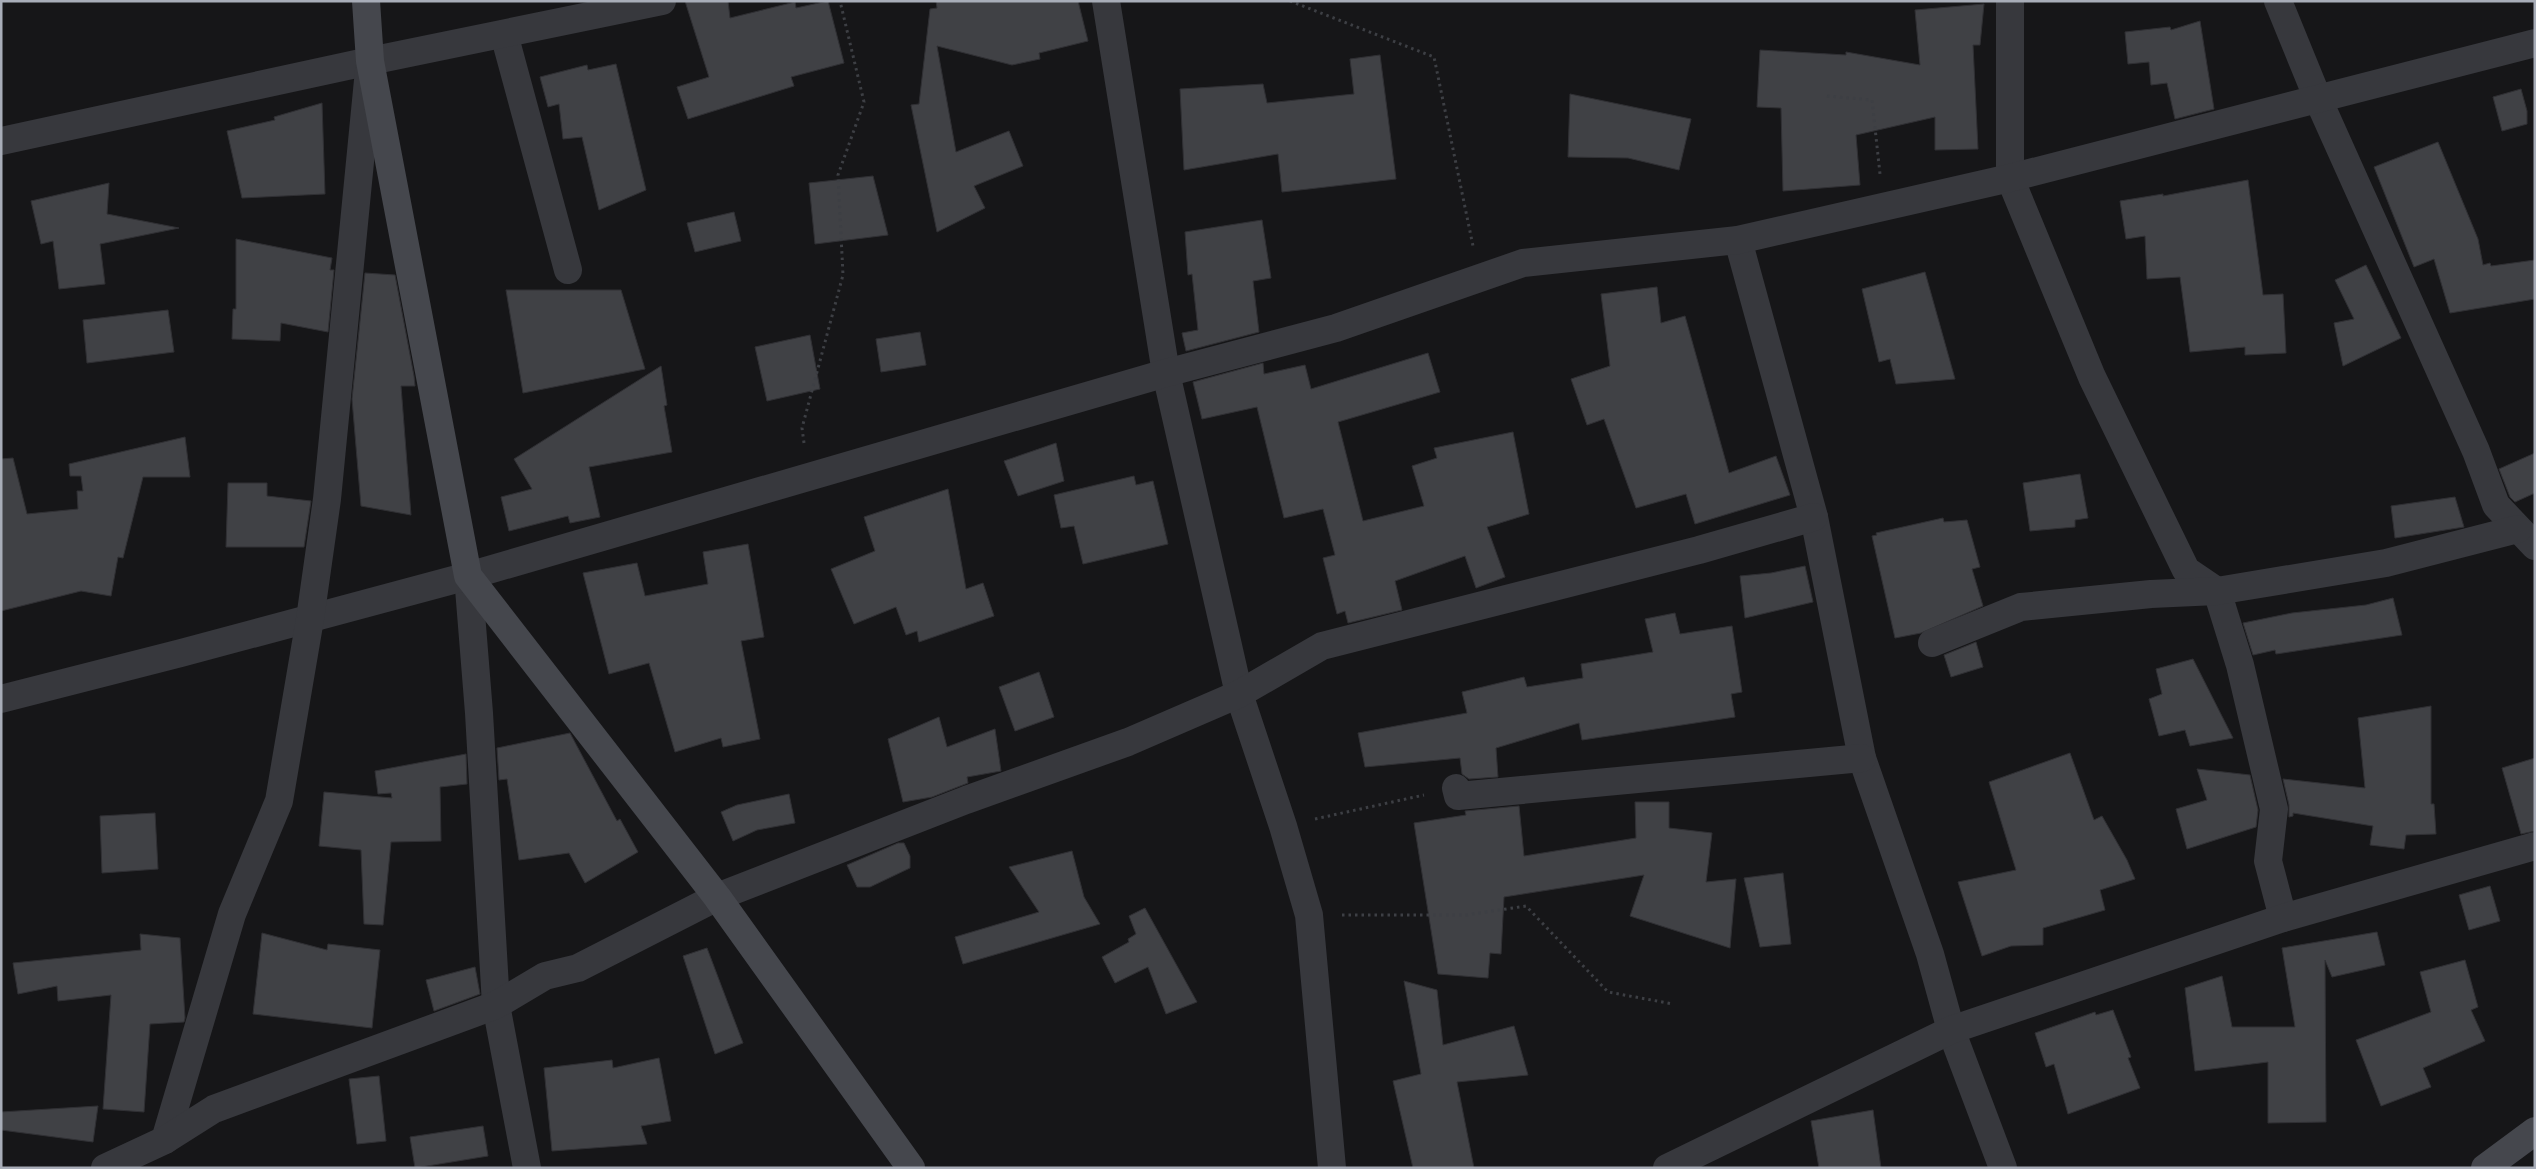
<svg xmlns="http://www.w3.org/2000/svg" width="2536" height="1169" font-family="'Alegreya Sans',sans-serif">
<rect width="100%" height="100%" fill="#161618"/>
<g fill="#404145" stroke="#303034">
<polygon points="685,1 728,1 730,18 795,2 796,8 828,1 844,63 791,77 794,86 688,119 677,87 709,77"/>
<polygon points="936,1 1078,1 1088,41 1039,53 1040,59 1012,65 937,46 956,152 1009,131 1023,166 974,186 985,208 937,232 911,105 919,104 930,9 937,8"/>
<polygon points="1984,4 1980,45 1973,45 1978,149 1935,150 1935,117 1856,135 1860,185 1783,191 1781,108 1757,107 1760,50 1846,55 1846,52 1920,65 1915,10"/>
<polygon points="2200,21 2214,109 2175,119 2167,83 2151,85 2149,62 2128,64 2125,32 2170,27 2171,30"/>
<polygon points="1380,55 1396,179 1282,192 1278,154 1184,170 1180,89 1263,84 1267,103 1354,94 1350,59"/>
<polygon points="616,64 646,190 599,210 582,137 563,139 559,104 548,107 540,77 587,65 588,70"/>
<polygon points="2521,89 2527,111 2527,124 2502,131 2493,97"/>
<polygon points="1570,94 1691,119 1679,170 1628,158 1568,157"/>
<polygon points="322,103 325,194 242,198 227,131 275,120 274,117"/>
<polygon points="2438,142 2478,239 2483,265 2490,263 2491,266 2535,260 2535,299 2450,313 2434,259 2414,267 2374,167"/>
<polygon points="873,176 888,235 815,244 809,183"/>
<polygon points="2248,180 2263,295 2283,294 2286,353 2245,355 2245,347 2190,352 2180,277 2147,279 2145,236 2126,239 2120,201 2163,194 2163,196"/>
<polygon points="109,183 107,214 179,228 100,244 105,284 59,289 53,241 41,244 31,201"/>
<polygon points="734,212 741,241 695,252 687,223"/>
<polygon points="1262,220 1271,278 1253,281 1259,332 1186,351 1182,333 1198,330 1192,274 1188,275 1185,232"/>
<polygon points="236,239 332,258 330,270 334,270 328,332 281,323 280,341 232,339 233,309 236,309"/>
<polygon points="2366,265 2401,338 2343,366 2334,323 2354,319 2335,280"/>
<polygon points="1925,272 1955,379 1896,384 1890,359 1879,362 1862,289"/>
<polygon points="365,273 395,275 414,376 415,386 401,386 411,515 361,506 352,399"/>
<polygon points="1657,287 1661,323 1685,316 1729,473 1776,456 1790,495 1695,524 1686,494 1636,508 1604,419 1587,425 1571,379 1610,366 1601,294"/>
<polygon points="506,290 621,290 645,369 523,393"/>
<polygon points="168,310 174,352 87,363 83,320"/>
<polygon points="920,332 926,365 881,372 876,339"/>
<polygon points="810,335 820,389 767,401 755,347"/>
<polygon points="1428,353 1440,392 1338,422 1363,521 1424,506 1412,466 1437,458 1434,448 1513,432 1529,514 1487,527 1505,577 1476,588 1465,556 1395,581 1402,610 1348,623 1345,611 1337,614 1323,558 1335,555 1323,509 1284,518 1257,407 1202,419 1193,382 1263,363 1264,374 1305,365 1311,389"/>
<polygon points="661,366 667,405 664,406 672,452 589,467 600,517 570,523 568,516 509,531 501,497 532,489 514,459"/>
<polygon points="185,437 190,477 143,477 123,558 118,557 111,596 81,591 1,611 1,459 13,458 27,514 78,509 77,491 83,491 81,476 70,476 69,464"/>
<polygon points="1056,443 1064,481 1018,496 1004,461"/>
<polygon points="2535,453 2535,493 2515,502 2510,497 2499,469"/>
<polygon points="2080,474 2088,518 2075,520 2075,527 2030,531 2023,483"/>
<polygon points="1134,476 1136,485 1153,481 1168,544 1083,564 1074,526 1061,528 1054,495"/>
<polygon points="228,483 267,483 267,496 311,501 304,547 226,547"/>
<polygon points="948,489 966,589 983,583 994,616 919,642 917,631 906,635 896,607 854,624 831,569 875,551 864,517"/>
<polygon points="2455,497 2464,527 2395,538 2391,506"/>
<polygon points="1943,518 1944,522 1967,520 1980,567 1972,569 1983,606 1921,633 1895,638 1872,536 1877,535 1876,533"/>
<polygon points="748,544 764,637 741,641 760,739 723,747 721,738 675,752 649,663 609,674 583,573 637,563 645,596 708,584 703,552"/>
<polygon points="1805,566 1813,602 1745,618 1740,576 1771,573"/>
<polygon points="2393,598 2402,635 2276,654 2275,650 2253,655 2243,623 2292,613 2366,605"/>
<polygon points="1675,613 1680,634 1732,626 1742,692 1731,694 1735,717 1582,740 1579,723 1496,748 1498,777 1469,779 1462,774 1460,758 1365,767 1358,733 1467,713 1462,692 1524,677 1527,687 1583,678 1581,664 1653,652 1645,619"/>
<polygon points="1976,642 1983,667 1951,677 1944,655"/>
<polygon points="2193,659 2233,738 2190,746 2185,730 2159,736 2149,699 2162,694 2156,669"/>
<polygon points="1039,672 1054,717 1015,731 999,687"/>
<polygon points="2431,706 2431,804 2434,804 2436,834 2406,835 2404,849 2370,845 2373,826 2293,813 2293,816 2289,817 2289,805 2283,779 2365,788 2358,718"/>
<polygon points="939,717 947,747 995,729 1001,771 967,777 968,783 932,797 903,802 888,739"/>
<polygon points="570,733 617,821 620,819 638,852 585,883 569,853 519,860 507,779 499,780 497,748"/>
<polygon points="2070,753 2094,820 2102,816 2127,860 2135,879 2100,890 2105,910 2043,928 2043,945 2011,946 1982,956 1958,882 2016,870 1989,782"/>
<polygon points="466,754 467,784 440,787 441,841 391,842 383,925 364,924 361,850 319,846 324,792 392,798 391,793 378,794 375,771"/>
<polygon points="2535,758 2535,831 2521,834 2502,768"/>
<polygon points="2197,769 2250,775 2258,810 2256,827 2187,849 2176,809 2207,800"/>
<polygon points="789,794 795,823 757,830 733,841 721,812 737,805"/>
<polygon points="1635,802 1669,802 1669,828 1712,833 1706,882 1736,879 1730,948 1630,916 1644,875 1504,897 1501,954 1490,953 1488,978 1438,974 1414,823 1466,815 1465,811 1519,806 1524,856 1636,838"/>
<polygon points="155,813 158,869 102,873 100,816"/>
<polygon points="898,843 904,843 910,856 910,868 870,887 857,887 847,865"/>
<polygon points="1072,851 1084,897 1100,924 963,964 955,937 1039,912 1009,867"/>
<polygon points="1783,873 1791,944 1760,947 1744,878"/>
<polygon points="2490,886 2500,921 2469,930 2459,895"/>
<polygon points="1145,908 1197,1002 1166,1014 1148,967 1115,983 1102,957 1129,942 1128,939 1136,934 1129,916"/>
<polygon points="2377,932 2385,965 2332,977 2325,960 2326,1122 2268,1123 2268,1062 2195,1071 2185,988 2222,976 2232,1027 2295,1027 2282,948"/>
<polygon points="262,933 327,950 328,944 380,950 372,1028 253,1014"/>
<polygon points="140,934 180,938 185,1018 184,1022 150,1024 144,1112 103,1109 111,995 58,1001 57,986 18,994 13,963 141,950"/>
<polygon points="707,948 743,1043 715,1054 683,956"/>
<polygon points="2465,960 2478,1007 2471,1010 2485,1041 2423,1068 2431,1087 2381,1106 2356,1040 2431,1012 2420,972"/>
<polygon points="475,967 480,994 434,1011 426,980"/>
<polygon points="1404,981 1437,990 1443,1045 1514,1026 1528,1075 1457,1082 1474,1168 1413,1168 1393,1081 1421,1074"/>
<polygon points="2113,1010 2131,1057 2128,1058 2140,1088 2068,1114 2054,1064 2046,1067 2035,1033 2095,1012 2096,1015"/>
<polygon points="659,1058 671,1121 641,1126 647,1144 552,1151 544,1068 612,1060 613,1068"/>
<polygon points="379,1076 386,1141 357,1144 349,1079"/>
<polygon points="98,1106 93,1142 1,1130 1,1112"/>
<polygon points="1873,1110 1881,1168 1819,1168 1811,1121"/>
<polygon points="483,1126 488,1156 415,1168 410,1137"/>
</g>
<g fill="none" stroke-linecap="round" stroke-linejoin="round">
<g stroke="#3d3f44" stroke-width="3" stroke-dasharray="2.5 4" stroke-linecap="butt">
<polyline points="1290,1 1434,57 1473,246"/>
<polyline points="1827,96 1872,100 1880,174"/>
<polyline points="804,443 802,428 843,275 838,175 864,102 840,1"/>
<polyline points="1315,819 1424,795"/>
<polyline points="1342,915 1466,915 1526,906 1608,992 1673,1004"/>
</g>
<g stroke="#37383d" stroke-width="28">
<polyline points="1106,1 1166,373 1239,694 1283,826 1309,915 1332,1168"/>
<polyline points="2010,1 2010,178 2092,377 2186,570 2217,591 2240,665 2274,809 2268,861 2283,918"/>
<polyline points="2278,1 2318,99 2476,451 2496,505 2535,546"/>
<polyline points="504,34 568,270"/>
<polyline points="1,141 370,61 662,1"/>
<polyline points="1738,240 1814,517 1862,758 1930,954 1951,1030 2003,1168"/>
<polyline points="468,576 479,713 496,1005 527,1168"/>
<polyline points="1932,643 2021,607 2151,594 2217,591 2386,563 2518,529"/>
<polyline points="1,699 181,653 468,576 1166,373 1336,328 1523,263 1738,240 2010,178 2535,43"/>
<polyline points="1456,788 1458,796 1862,758"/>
<polyline points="165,1140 232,914 279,801 310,619 327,499 369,70"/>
<polyline points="105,1168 165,1140 214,1109 496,1005 545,976 578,968 717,897 966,800 1128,742 1239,694 1322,646 1699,550 1814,517"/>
<polyline points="1667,1168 1951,1030 2283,918 2535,846"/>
</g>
<g stroke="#45474d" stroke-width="28">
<polyline points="366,1 370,61 468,576 717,897 911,1168"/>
<polyline points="2485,1168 2535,1131"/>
</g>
</g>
<rect width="2536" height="1169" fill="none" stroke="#a8adb8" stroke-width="5"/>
</svg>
